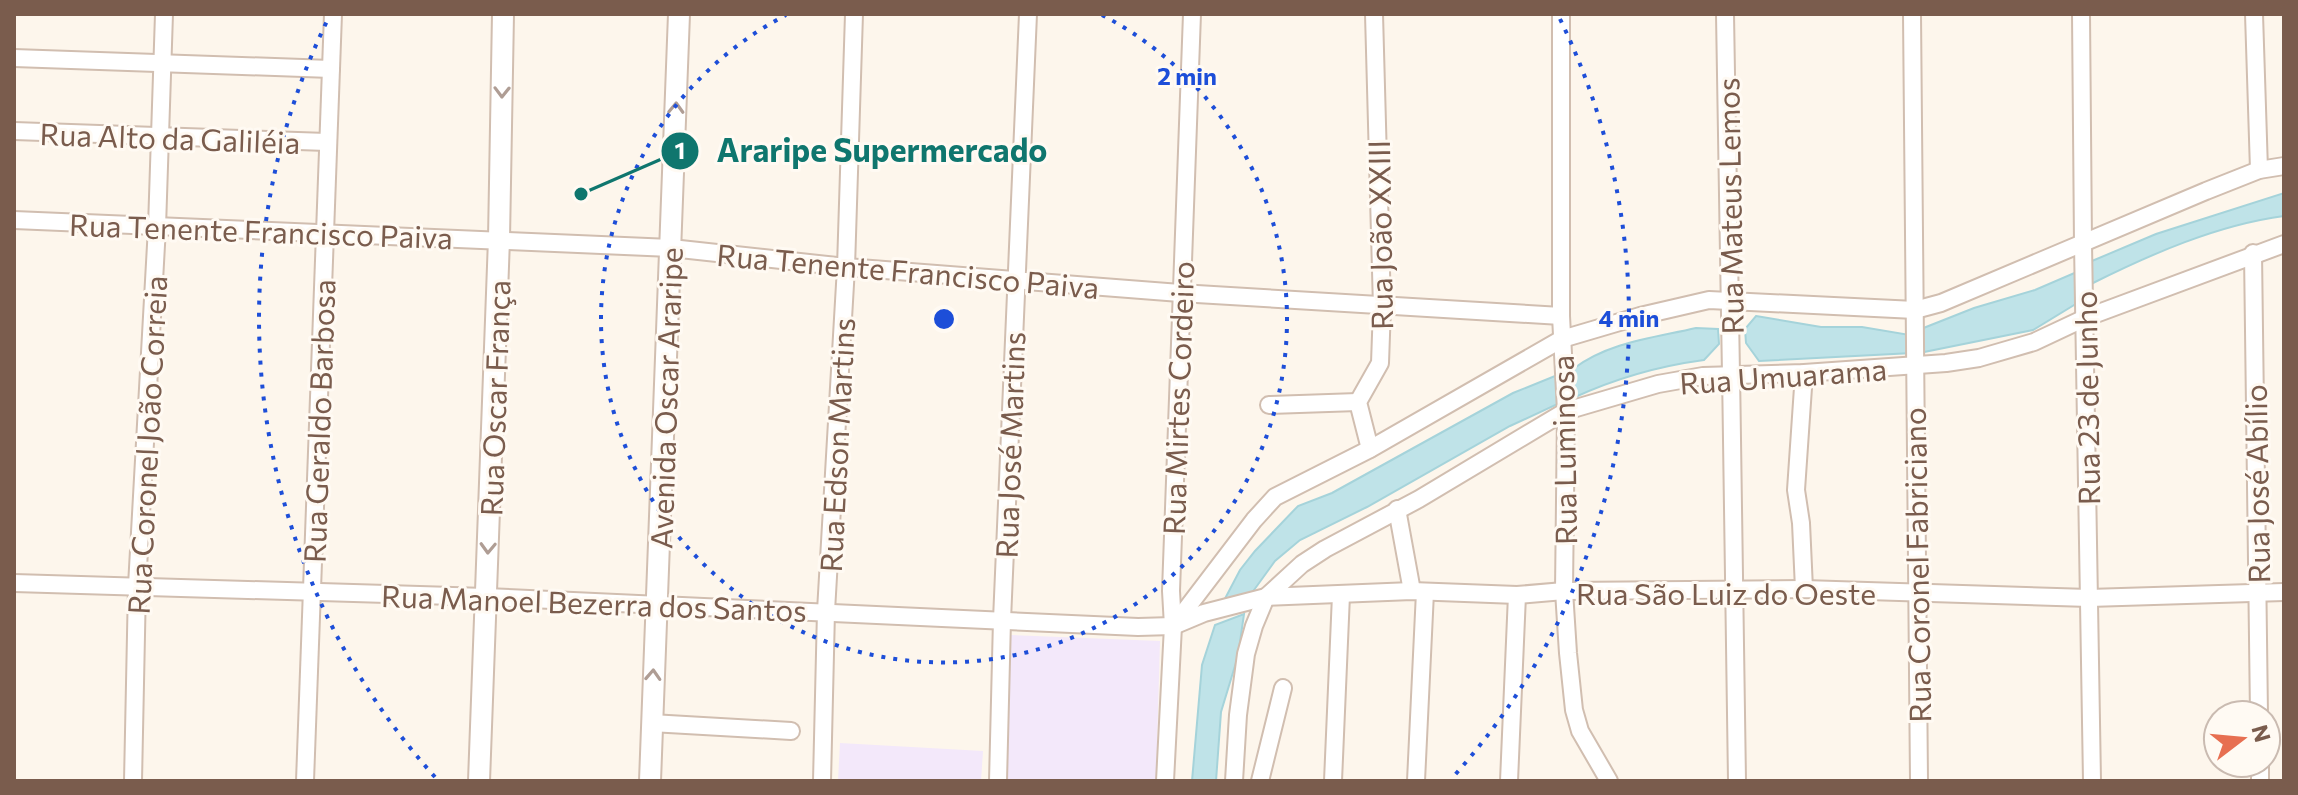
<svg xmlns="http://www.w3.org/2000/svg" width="2298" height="795" font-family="Commissioner,sans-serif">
<rect width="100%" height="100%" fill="#fdf6ec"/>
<g fill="#f3e8fa">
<polygon points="1011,635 1160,641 1156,781 1005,781"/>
<polygon points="840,743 983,751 981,781 838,781"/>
</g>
<g fill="#bfe3e8" stroke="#a5d3da" stroke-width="2">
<path d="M2284 193V216C2217 225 2151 254 2091 284L2092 261 2156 234Z"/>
<polygon points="2079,271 2079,302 2033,330 1924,352 1921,329 1974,308 2035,290"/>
<polygon points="1756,316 1821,327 1862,327 1910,335 1912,353 1759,361 1746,343 1745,329"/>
<path d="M1696 328 1718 329 1719 344 1704 360C1659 366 1614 379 1573 398V369C1609 342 1653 338 1696 328Z"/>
<polygon points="1560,374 1562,402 1510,426 1367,507 1300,540 1275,561 1246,601 1219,610 1240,570 1255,551 1298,506 1332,493 1513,393"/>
<polygon points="1244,614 1238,656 1221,712 1216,781 1192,781 1202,665 1215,625"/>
</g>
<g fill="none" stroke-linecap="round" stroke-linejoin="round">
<defs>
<g id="minor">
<polyline points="1561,14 1561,316 1566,411 1564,591 1568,653 1574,710 1580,731 1609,781"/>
<path d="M1725 14C1728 270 1735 525 1737 781"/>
<polyline points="1912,14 1919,781"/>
<polyline points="2081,14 2083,244 2092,781"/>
<polyline points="2254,14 2259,170"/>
<polyline points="14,58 331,69"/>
<polyline points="14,131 327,142"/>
<polyline points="14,220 671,248 846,267 1180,293 1561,316"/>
<polyline points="2253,253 2259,715"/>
<polyline points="1804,373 1796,490 1801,523 1804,589"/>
<polyline points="1269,405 1358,402"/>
<polyline points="1370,449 1358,402 1380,363 1382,307 1374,14"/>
<polyline points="1397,509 1412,591"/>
<polyline points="14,583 486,597 1138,627 1173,626 1204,613 1266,597 1412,591 1517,595 1564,591 1804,589 2089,598 2284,592"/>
<polyline points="1174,625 1254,520 1275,497 1370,449 1562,339 1640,316 1709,300 1915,310 1941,303 2206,191 2259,170 2284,166"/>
<polyline points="651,723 791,731"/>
<polyline points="2260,763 2260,781"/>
<polyline points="133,781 137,586 157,227 164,14"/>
<polyline points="305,781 333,14"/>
<polyline points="822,781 826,611 846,267 854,14"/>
<polyline points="998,781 1002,620 1028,14"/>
<polyline points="1165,781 1173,626 1171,591 1192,14"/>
<polyline points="1234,781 1238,715 1246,654 1254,626 1266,597 1302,564 1325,549 1419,499 1566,411 1658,384 1703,376 1804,373 1946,363 1979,358 2034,342 2085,318 2284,244"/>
<polyline points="1260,781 1283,688"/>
<polyline points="1333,781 1341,595"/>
<polyline points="1416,781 1425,592"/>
<polyline points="1509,781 1517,595"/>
</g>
<g id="tertiary">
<polyline points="479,781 499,239 503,14"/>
<polyline points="650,781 679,14"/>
</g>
</defs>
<use href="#minor" stroke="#d1beb0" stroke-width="20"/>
<use href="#tertiary" stroke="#d1beb0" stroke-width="24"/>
<use href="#minor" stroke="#fff" stroke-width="16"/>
<use href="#tertiary" stroke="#fff" stroke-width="20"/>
</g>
<defs><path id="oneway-chevron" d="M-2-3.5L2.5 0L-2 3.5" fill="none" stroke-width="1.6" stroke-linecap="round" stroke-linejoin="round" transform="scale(2)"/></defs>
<g stroke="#af9d94">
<use href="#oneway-chevron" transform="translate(502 92) rotate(91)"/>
<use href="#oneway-chevron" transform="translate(676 108) rotate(-88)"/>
<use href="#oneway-chevron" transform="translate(488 548) rotate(92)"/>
<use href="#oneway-chevron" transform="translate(653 675) rotate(-87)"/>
</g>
<g fill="none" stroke="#1d4ed8" stroke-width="4" stroke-dasharray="4 8">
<path d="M1102 15A343 343 0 1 1 786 15"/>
<path d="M435 777A685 685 0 0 1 328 19M1560 19A685 685 0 0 1 1453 777"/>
</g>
<g text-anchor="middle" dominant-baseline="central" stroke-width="6" stroke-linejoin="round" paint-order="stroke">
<g font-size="30" fill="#7a5c4d" stroke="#fffaf3">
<text transform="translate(170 137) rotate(2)">Rua Alto da Galiléia</text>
<text transform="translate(1729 206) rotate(-91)">Rua Mateus Lemos</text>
<text transform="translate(261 230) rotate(2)">Rua Tenente Francisco Paiva</text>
<text transform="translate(1379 235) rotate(-91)">Rua João XXIII</text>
<text transform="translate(908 270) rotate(5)">Rua Tenente Francisco Paiva</text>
<text transform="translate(1783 375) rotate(-4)">Rua Umuarama</text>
<text transform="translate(494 398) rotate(-88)">Rua Oscar França</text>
<text transform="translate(665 398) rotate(-88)">Avenida Oscar Araripe</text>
<text transform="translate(1177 398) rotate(-88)">Rua Mirtes Cordeiro</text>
<text transform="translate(2086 398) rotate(-91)">Rua 23 de Junho</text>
<text transform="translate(318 421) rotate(-88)">Rua Geraldo Barbosa</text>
<text transform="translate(146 445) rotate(-87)">Rua Coronel João Correia</text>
<text transform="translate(836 445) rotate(-87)">Rua Edson Martins</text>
<text transform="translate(1009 445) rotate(-88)">Rua José Martins</text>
<text transform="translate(1563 450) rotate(-91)">Rua Luminosa</text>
<text transform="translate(2256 484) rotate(-91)">Rua José Abílio</text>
<text transform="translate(1916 565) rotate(-91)">Rua Coronel Fabriciano</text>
<text x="1726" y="592">Rua São Luiz do Oeste</text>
<text transform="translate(594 602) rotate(2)">Rua Manoel Bezerra dos Santos</text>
</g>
</g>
<circle cx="944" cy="319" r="12" fill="#1d4ed8" stroke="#fffaf3" stroke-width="4"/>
<g font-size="24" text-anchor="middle" font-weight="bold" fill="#1d4ed8" stroke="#fffaf3" stroke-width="6" stroke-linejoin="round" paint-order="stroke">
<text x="1187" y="85">2 min</text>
<text x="1629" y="327">4 min</text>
</g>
<path fill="none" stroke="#0f766e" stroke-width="3" d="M581 194L680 151"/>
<g fill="#0f766e" stroke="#fffaf3" stroke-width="3">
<circle cx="581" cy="194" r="8"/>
<circle cx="680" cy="151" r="20"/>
</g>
<g font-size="24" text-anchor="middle" font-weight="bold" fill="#fff">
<text x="680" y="159">1</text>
</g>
<g font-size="32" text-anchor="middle" font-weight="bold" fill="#0f766e" stroke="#fffaf3" stroke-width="6" stroke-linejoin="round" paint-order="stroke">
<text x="882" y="162">Araripe Supermercado</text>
</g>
<rect width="2298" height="795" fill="none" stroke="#7a5c4d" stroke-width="32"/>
<g transform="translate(2242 739) rotate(74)"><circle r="38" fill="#fffaf3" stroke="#cabbb1" stroke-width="2"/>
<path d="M0-6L14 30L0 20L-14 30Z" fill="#e76f51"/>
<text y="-12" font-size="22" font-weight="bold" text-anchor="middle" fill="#7a5c4d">N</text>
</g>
</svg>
